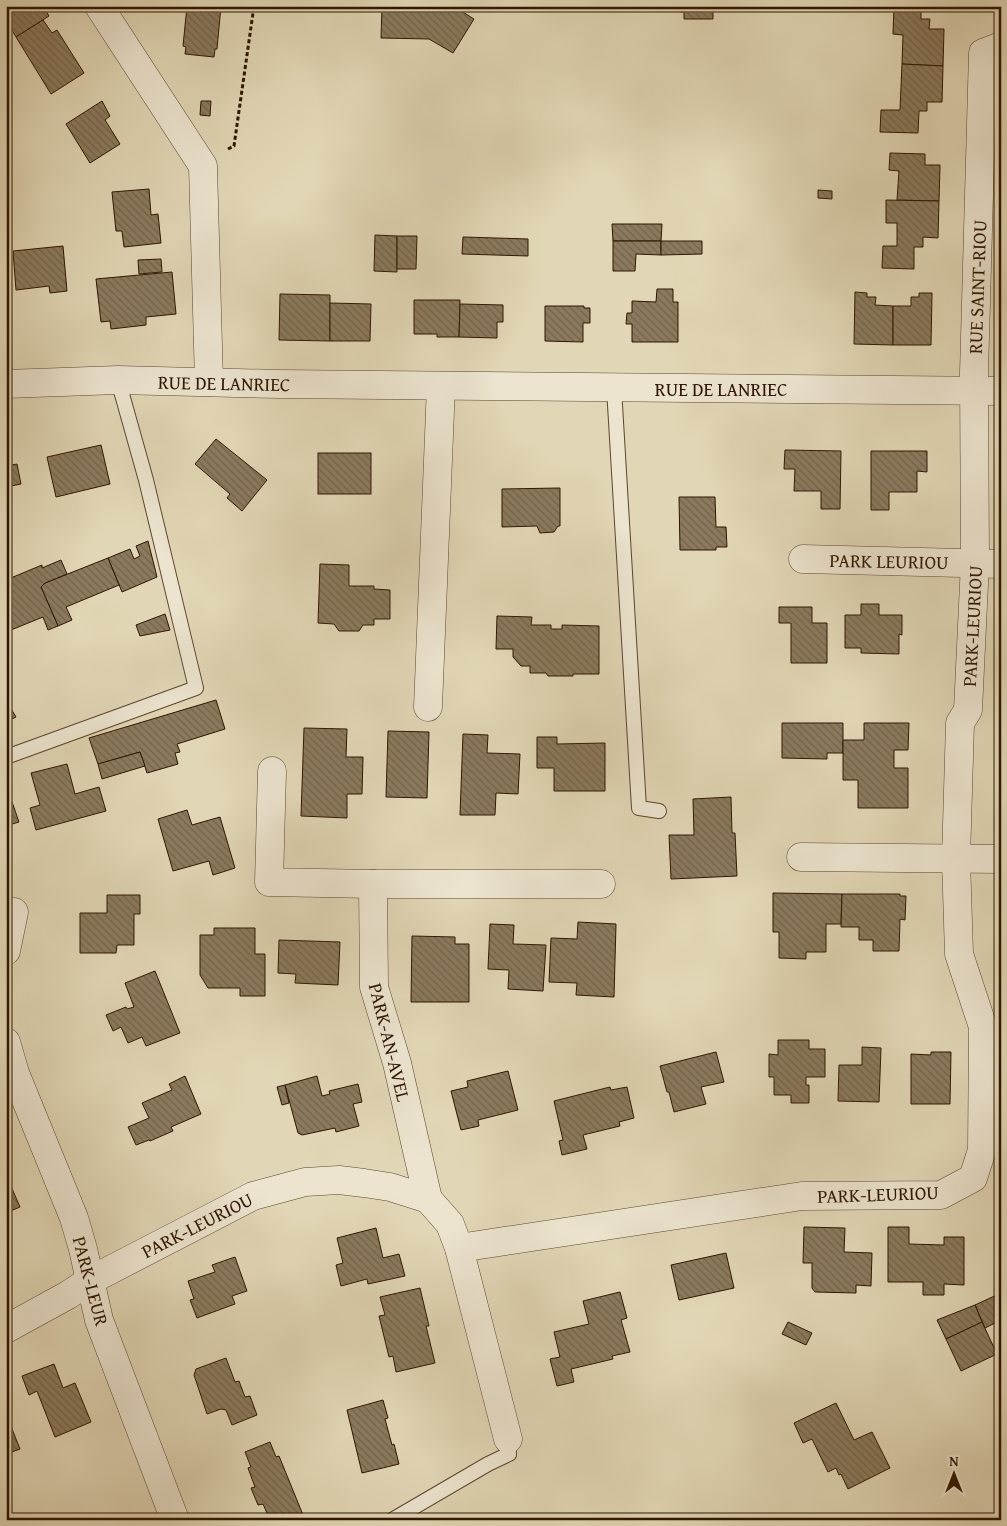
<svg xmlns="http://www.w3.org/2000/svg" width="1007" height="1526" font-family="'Gentium Book Plus',serif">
<defs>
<pattern id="building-back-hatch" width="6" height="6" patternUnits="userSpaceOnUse" patternTransform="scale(1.25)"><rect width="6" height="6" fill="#8b7a5e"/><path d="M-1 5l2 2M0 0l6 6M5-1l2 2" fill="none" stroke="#72634b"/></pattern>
</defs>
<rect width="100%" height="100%" fill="#e1d6b5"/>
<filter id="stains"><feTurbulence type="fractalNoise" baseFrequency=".004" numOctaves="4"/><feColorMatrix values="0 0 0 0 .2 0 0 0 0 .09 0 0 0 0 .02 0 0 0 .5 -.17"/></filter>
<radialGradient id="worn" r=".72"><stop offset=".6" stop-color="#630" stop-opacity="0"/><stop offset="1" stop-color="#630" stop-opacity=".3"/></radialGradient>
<g fill="url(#building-back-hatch)" stroke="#2e1600">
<polygon points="6,6 13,6 15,10 22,6 43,6 49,16 16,37 8,23 6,24"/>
<polygon points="187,6 221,6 217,49 215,49 214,57 185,54 186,47 183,46"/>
<polygon points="382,6 453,6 474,19 453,53 429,39 381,38"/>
<polygon points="676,6 713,6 713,19 684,19 684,12 680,12 680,7"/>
<polygon points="894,6 921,6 921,19 930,19 929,29 944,29 943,66 902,64 903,35 893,34"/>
<polygon points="43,20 52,33 57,30 84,73 51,94 16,37"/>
<polygon points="902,64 943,66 942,102 927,102 927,111 919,111 918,133 880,132 881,110 900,110"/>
<polygon points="102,101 110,116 105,120 120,144 90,163 66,124"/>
<polygon points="201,101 211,101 210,116 200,115"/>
<polygon points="890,153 925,154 925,165 940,165 939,201 897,200 899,171 889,170"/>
<polygon points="149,189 151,215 158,214 161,243 124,247 122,231 116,231 112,192"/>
<polygon points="818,190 832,191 832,199 818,198"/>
<polygon points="886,200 939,201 938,238 923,237 923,247 914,247 914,269 882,268 883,246 897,246 897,223 886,223"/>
<polygon points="612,224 662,224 661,241 613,241"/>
<polygon points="375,235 397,236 397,272 374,271"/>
<polygon points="397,236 417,236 416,269 397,269"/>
<polygon points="463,237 528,239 528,256 462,254"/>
<polygon points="613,241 661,241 661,255 636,254 635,271 613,271"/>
<polygon points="661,241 702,241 702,254 661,255"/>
<polygon points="63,246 67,291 50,293 49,286 16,290 13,251"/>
<polygon points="161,259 162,272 139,274 138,260"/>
<polygon points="172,272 176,314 146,317 146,325 111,329 110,321 101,322 96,279"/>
<polygon points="657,289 673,289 673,302 678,302 678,342 632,342 632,324 626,324 627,313 632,313 632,301 656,302"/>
<polygon points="855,292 867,293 867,297 876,297 875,305 893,306 893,345 854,344"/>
<polygon points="919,293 932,293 931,345 893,345 893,306 911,306 911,297 919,297"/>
<polygon points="280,294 330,295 330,341 279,340"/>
<polygon points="414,300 460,300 459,337 437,337 437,334 414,334"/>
<polygon points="330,303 371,304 370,341 330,341"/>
<polygon points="460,304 503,305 503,322 497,322 497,338 459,337"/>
<polygon points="545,306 584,306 584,308 590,308 590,323 583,323 583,342 545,341"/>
<polygon points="216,439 267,480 242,511 227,498 230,494 195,464"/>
<polygon points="101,445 110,484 56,497 47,457"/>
<polygon points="785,450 841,451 840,509 821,509 821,491 794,491 795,469 784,469"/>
<polygon points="871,451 927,451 927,472 917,471 917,492 889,492 889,510 871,510"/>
<rect x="318" y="453" width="53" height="41"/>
<polygon points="17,464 21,484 6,487 6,466"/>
<polygon points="560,488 560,526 558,526 554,532 540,533 537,526 502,527 502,489"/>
<polygon points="679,497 715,497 716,527 726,527 727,547 716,547 716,550 680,550"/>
<polygon points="148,541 157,577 122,592 108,558 130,549 134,559 140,556 136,546"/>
<polygon points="108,558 119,585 66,607 72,620 58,626 41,587 45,583"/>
<polygon points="61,560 67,574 45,583 41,587 58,626 48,630 43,617 6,632 6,580 42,565 42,568"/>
<polygon points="320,564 349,565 349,586 374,586 374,589 390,590 390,619 374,619 374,625 363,625 359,631 339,631 334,624 318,623"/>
<polygon points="861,604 879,604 879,615 902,615 902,635 899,634 899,654 861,653 861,648 845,648 845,615 861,615"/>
<polygon points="779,607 812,607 812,623 827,623 827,663 791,663 791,623 779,623"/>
<polygon points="165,614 170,630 140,636 136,625"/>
<polygon points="497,616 532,617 531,625 551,625 551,629 562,629 562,625 599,626 599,674 573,674 573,676 548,676 546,673 530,673 530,666 521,666 513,657 513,649 496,649"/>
<polygon points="6,700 16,717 6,722"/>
<polygon points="216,700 225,729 177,744 180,752 175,753 178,764 147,773 140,752 98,764 89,738"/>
<polygon points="782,723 843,723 843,753 827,753 827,759 782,758"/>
<polygon points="864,723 909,723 908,750 894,750 894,768 908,768 908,808 858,808 858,780 843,780 843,740 864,740"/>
<polygon points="304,728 347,729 346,757 363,757 362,794 347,794 347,818 301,816"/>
<polygon points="388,731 429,732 427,798 386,797"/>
<polygon points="463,734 488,735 487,753 520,754 518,794 496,793 495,815 460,815"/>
<polygon points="537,737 557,737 557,744 605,743 605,791 554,791 554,768 537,768"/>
<polygon points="140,752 145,766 102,779 98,764"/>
<polygon points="67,764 75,794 99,787 106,811 36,830 30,808 40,805 31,773"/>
<polygon points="10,796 19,822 6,826 6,798"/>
<polygon points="731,797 732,833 735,833 737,876 671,879 669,835 694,835 693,799"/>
<polygon points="187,810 192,825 220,817 235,868 213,875 209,861 173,871 158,819"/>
<polygon points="773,893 842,894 841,924 826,924 826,952 806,952 806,959 779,958 779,932 773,932"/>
<polygon points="842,894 900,894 900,896 906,896 905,920 900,919 899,951 873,951 873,940 859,940 859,927 841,927"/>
<polygon points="107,895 140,895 140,914 134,914 134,945 117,945 116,953 80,953 80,913 107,913"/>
<polygon points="578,922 616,924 614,997 576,995 577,983 549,982 551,938 577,939"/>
<polygon points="490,924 514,925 513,944 546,945 543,991 508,989 509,970 488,969"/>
<polygon points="214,928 255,928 255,954 265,954 265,996 240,996 240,988 208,988 200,975 200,935 214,935"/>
<polygon points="412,936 455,937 455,944 469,944 469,1002 411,1002"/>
<polygon points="279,940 340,942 338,985 295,983 296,974 278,973"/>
<polygon points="155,971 180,1033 146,1046 142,1037 128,1043 121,1027 113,1031 106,1015 126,1007 127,1009 134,1007 125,983"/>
<polygon points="778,1040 809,1040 809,1049 825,1049 825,1077 806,1077 806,1085 809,1085 809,1103 791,1103 791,1095 774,1095 774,1077 769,1077 769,1054 778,1055"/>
<polygon points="862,1047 881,1048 879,1102 838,1101 839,1065 862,1065"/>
<polygon points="716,1052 724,1082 701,1087 706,1104 674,1112 669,1092 667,1092 660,1066"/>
<polygon points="931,1052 951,1052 950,1104 911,1104 911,1054 931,1055"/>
<polygon points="508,1071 518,1110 478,1120 479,1126 461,1130 451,1091 468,1087 467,1081"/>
<polygon points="185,1076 201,1114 171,1127 173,1131 150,1141 149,1140 136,1145 128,1127 149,1118 142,1103 172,1090 169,1084"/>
<polygon points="317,1076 322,1096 330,1094 329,1091 358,1084 362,1102 353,1104 359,1126 336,1132 335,1128 302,1135 298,1133 285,1085"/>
<polygon points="285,1085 289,1103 282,1105 277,1087"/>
<polygon points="610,1087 611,1090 627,1087 634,1118 619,1122 620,1126 583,1135 587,1149 562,1155 559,1141 563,1140 554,1101"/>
<polygon points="6,1168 12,1183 10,1184 20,1207 6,1213"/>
<polygon points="804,1227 845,1228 844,1252 872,1253 871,1286 856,1285 856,1293 815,1292 812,1288 812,1263 803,1263"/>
<polygon points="888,1227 909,1227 909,1244 944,1245 944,1237 964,1237 964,1285 944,1284 944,1295 923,1295 923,1282 888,1282"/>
<polygon points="376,1228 383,1258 399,1254 405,1276 368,1284 367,1279 341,1286 336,1265 343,1263 337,1238"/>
<polygon points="726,1253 734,1288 679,1300 671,1265"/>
<polygon points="235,1257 247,1291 232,1296 235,1304 197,1318 190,1300 194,1299 188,1281 215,1272 212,1265"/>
<polygon points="420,1288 429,1326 426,1326 435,1363 396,1372 393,1356 389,1357 379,1316 385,1315 380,1297"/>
<polygon points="620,1292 627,1318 621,1320 630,1352 612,1356 613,1359 571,1369 574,1382 557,1386 550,1359 560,1357 554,1332 589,1324 583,1301"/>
<polygon points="1001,1293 1001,1320 985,1328 975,1305"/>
<polygon points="975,1305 982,1322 946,1339 937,1320"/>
<polygon points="788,1322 812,1333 806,1345 782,1334"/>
<polygon points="982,1322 997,1354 961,1371 946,1339"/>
<polygon points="226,1358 235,1382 239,1381 245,1397 250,1396 257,1415 232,1425 226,1410 221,1409 207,1414 194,1375 196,1369"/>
<polygon points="54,1364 63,1388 75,1383 91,1422 55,1437 37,1391 29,1395 22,1376"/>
<polygon points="383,1400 388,1418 385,1419 392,1445 394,1444 399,1464 362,1473 347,1410"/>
<polygon points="836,1403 854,1440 872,1432 890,1468 848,1489 841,1474 839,1475 836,1468 828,1472 812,1439 803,1443 794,1423"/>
<polygon points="6,1414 20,1449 6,1454"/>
<polygon points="270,1442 276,1457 279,1456 303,1515 291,1520 270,1520 263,1504 258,1505 251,1488 255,1487 248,1468 251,1467 245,1452"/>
</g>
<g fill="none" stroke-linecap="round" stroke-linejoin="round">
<defs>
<g id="service">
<polyline points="614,388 639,808 659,811"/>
<polyline points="6,757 196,688 146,480 118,380"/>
<polyline points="392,1520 488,1464 509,1454 508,1439"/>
</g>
<g id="minor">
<polyline points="99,6 203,166 209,382"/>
<polyline points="6,384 118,380 279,384 1001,391"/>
<polyline points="803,559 1001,564"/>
<polyline points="428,707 441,386"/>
<polyline points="272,771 269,882 373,884"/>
<polyline points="801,857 1001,859"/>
<polyline points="6,951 14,912"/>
<polyline points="6,1042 15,1073 74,1218 83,1249 99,1320 175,1520"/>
<polyline points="428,1199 397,1063 374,987 373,884 601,884"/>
<polyline points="459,1248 802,1196 941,1195 973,1178 982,1150 983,1027 959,954 956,859 960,723 968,710 975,563 974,373 983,53 1001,46"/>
<polyline points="6,1329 68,1295 89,1281 253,1196 305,1182 339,1180 364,1183 390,1187 428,1199 450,1224 459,1248 508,1439"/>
</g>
</defs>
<use href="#service" stroke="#5b462d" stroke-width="16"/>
<use href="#minor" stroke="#5b462d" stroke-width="29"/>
<polyline stroke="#2e1600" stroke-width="3" stroke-dasharray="4 2.5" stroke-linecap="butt" points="228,149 234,146 254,6"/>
<use href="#service" stroke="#ece4cf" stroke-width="14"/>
<use href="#minor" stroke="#ece4cf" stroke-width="28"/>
</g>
<g text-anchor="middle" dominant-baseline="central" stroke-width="5" stroke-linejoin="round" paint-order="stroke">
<g font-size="19" fill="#2e1600" stroke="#ece4cf">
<text transform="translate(977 287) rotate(-88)">RUE SAINT-RIOU</text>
<text transform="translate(224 383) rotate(1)">RUE DE LANRIEC</text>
<text x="721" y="389">RUE DE LANRIEC</text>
<text transform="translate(889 561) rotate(1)">PARK LEURIOU</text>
<text transform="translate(972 626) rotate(-87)">PARK-LEURIOU</text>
<text transform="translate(390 1042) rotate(76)">PARK-AN-AVEL</text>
<text transform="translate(878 1194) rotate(-2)">PARK-LEURIOU</text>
<text transform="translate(197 1225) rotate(-27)">PARK-LEURIOU</text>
<text transform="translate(91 1281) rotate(75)">PARK-LEUR</text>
</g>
</g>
<rect width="1007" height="1526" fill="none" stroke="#e1d6b5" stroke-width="25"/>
<rect x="8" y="8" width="992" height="1511" fill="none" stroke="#2e1600" stroke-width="2.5"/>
<rect x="12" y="12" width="982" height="1501" fill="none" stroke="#2e1600"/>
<g transform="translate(954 1474)" stroke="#ece4cf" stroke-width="4" paint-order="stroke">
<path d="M0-4L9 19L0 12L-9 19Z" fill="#2e1600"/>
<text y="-8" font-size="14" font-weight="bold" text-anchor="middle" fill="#2e1600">N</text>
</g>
<rect width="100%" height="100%" filter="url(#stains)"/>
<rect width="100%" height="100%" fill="url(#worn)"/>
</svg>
